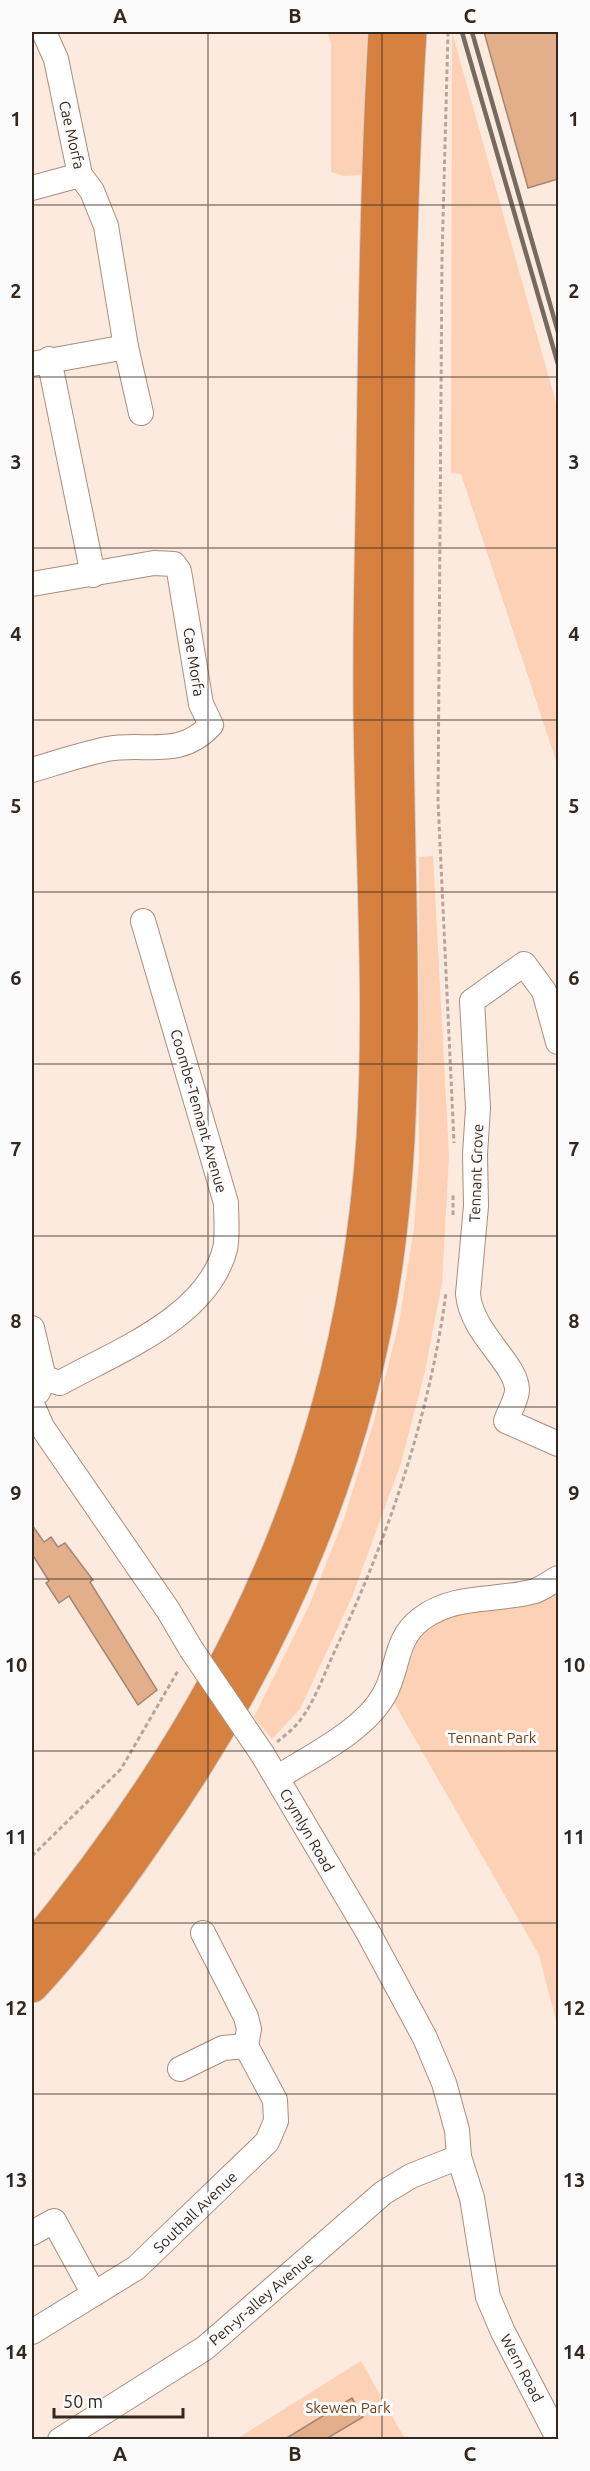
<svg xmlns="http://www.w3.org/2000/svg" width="590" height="2471" font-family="Ubuntu,sans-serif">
<rect width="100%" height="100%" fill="#fceade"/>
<g fill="#fcd1b5">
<polygon points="327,32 367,32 363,175 344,176 331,172 331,43"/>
<polygon points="452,32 558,410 558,767 461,474 451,473"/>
<polygon points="433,856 449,1156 442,1283 425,1371 401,1463 352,1597 300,1709 272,1739 254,1717 309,1606 344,1519 374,1421 399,1323 414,1228 419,1159 419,857"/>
<path d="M558 1589V2028L539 1955 392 1699C397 1684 400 1664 408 1650 433 1606 513 1600 558 1589Z"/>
<polygon points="361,2361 405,2439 235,2440"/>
</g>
<g fill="#e3ae8a" stroke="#a28674" stroke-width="1.5">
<polygon points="484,32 558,32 558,179 528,188"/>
<polygon points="32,1525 44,1542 51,1537 58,1547 65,1543 93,1580 90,1582 157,1690 138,1705 69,1596 59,1603 46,1583 49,1581 32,1554"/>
<polygon points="352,2398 363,2417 326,2439 285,2439"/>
</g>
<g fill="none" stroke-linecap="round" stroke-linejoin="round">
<defs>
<g id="minor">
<polyline points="44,32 56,59 80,175 92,191 106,226 126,347 141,413"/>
<polyline points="32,188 80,175"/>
<polyline points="49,359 93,575"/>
<polyline points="32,364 126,347"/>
<path d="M32 584 154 563 174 564 179 571 201 704 211 725C180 759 146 742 107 749 82 754 56 763 32 770"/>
<path d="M558 1042 544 991 524 964 472 1001 478 1108 475 1154 476 1206 468 1294C471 1333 517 1364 517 1390 517 1399 509 1412 506 1421L558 1444"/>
<polyline points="32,1328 44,1378 38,1392"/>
<path d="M44 1378 60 1383C117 1351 207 1318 225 1249 228 1235 226 1217 226 1203L143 921"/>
<polyline points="32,1404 42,1427 168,1610 191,1649"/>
<polyline points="263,1755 369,1934 425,2038 444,2083 457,2130 459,2157 472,2198 488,2297 503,2332 558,2438"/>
<path d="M277 1778C311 1756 364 1731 384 1695 399 1669 394 1639 421 1619 455 1593 496 1602 535 1591 543 1588 551 1582 558 1578"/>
<polyline points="203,1933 246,2017 249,2029 246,2046"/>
<polyline points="180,2069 223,2048 246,2046"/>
<polyline points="32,2233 54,2221 94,2294"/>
<polyline points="32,2332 136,2268 267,2142 276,2121 275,2100 246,2046"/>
<polyline points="60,2440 205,2348 383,2193 411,2176 459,2157"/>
</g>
<g id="highway">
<path d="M32 1949C233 1706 352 1456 373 1138 382 995 371 849 370 706 369 622 372 538 373 454 375 313 377 172 385 32"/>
<path d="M32 1986C74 1941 111 1891 146 1840 275 1658 367 1449 391 1225 410 1054 397 882 397 711 397 485 396 257 410 32"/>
</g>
</defs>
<use href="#minor" stroke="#aa8d7b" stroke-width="26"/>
<use href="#highway" stroke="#d2d0ce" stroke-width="35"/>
<g stroke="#b5a59b" stroke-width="3" stroke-dasharray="4.5 3" stroke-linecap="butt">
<polyline points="448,32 442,258 438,801 454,1143"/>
<polyline points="453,1215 453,1194"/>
<path d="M277 1742C284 1736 292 1730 298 1723 316 1701 326 1668 339 1642 390 1532 430 1413 446 1293"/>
<polyline points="32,1856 121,1769 179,1669"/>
</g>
<use href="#minor" stroke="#fff" stroke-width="24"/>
<use href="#highway" stroke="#d78141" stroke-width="33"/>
<g stroke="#76695f" stroke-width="4.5">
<polyline points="462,32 558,364"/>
<polyline points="472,32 558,332"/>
</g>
<defs>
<polyline id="minor-bridge" points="191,1649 263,1755"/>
</defs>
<use href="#minor-bridge" stroke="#aa8d7b" stroke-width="26" stroke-linecap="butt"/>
<use href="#minor-bridge" stroke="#fff" stroke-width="24"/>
</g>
<path fill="none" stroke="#332820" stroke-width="1.5" stroke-opacity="0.55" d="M208 32V2440M382 32V2440M32 205H558M32 377H558M32 548H558M32 720H558M32 892H558M32 1064H558M32 1236H558M32 1407H558M32 1579H558M32 1751H558M32 1923H558M32 2094H558M32 2266H558"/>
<g text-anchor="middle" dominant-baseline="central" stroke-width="6" stroke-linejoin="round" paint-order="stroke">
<g font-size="15" fill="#332820" stroke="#fbfbfb">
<text transform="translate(72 135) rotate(77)">Cae Morfa</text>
<text transform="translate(194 662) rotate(81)">Cae Morfa</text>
<text transform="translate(199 1111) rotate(74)">Coombe-Tennant Avenue</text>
<text transform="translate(476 1173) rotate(-88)">Tennant Grove</text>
<text transform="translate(307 1830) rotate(60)">Crymlyn Road</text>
<text transform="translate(195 2212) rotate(-44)">Southall Avenue</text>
<text transform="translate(261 2299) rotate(-41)">Pen-yr-alley Avenue</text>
<text transform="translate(522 2368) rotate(62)">Wern Road</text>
</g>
<g font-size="15" fill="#724019" stroke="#fbfbfb">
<text x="492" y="1737">Tennant Park</text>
<text x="348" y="2407">Skewen Park</text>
</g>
</g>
<rect width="590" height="2471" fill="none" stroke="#fbfbfb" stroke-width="66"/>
<path d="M54 2408v9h129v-9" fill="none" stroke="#332820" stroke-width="3"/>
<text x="63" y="2408" font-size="18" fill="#332820" stroke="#fbfbfb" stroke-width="4.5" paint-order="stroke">50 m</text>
<rect x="33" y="33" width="524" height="2405" fill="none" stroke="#332820" stroke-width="2"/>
<g font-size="20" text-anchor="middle" font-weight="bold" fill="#332820">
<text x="120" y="23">A</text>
<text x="295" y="23">B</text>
<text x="470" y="23">C</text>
<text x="16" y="126">1</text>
<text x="574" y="126">1</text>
<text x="16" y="298">2</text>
<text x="574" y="298">2</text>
<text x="16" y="469">3</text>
<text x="574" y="469">3</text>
<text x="16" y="641">4</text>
<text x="574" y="641">4</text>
<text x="16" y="813">5</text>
<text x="574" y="813">5</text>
<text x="16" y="985">6</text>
<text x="574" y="985">6</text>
<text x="16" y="1156">7</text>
<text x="574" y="1156">7</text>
<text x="16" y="1328">8</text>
<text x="574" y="1328">8</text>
<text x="16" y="1500">9</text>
<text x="574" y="1500">9</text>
<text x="16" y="1672">10</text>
<text x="574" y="1672">10</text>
<text x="16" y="1844">11</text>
<text x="574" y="1844">11</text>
<text x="16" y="2015">12</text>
<text x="574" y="2015">12</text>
<text x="16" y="2187">13</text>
<text x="574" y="2187">13</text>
<text x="16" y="2359">14</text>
<text x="574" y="2359">14</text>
<text x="120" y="2461">A</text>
<text x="295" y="2461">B</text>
<text x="470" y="2461">C</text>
</g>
</svg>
